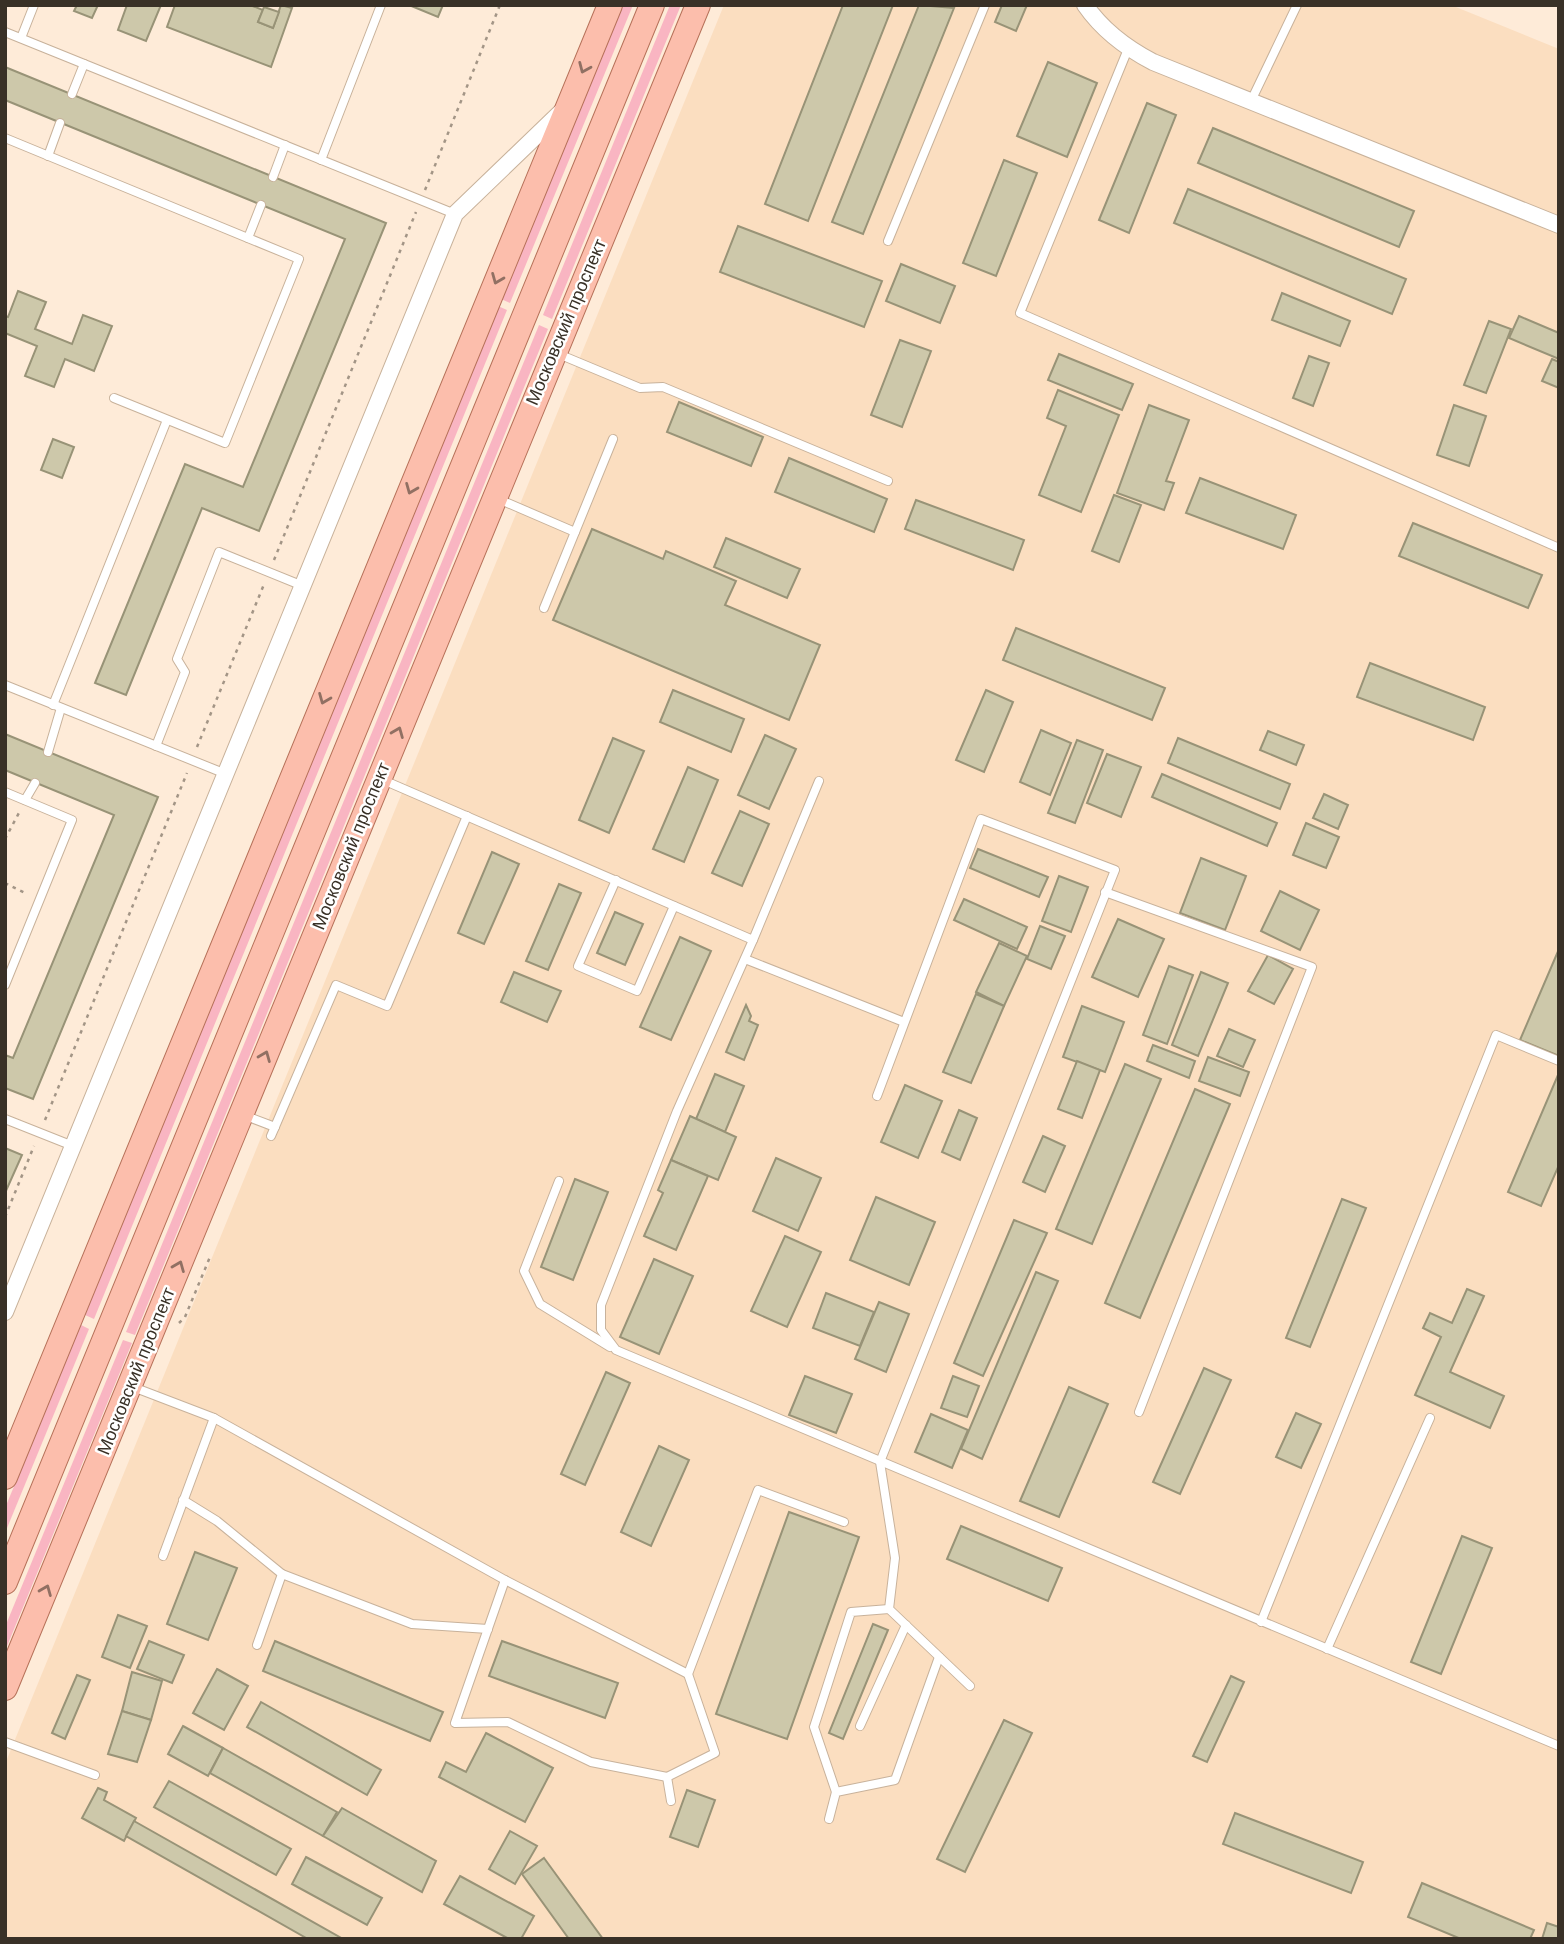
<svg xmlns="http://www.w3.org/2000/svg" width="1564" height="1944" font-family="Helvetica,sans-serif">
<rect width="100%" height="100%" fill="#feebd8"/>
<polygon fill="#fbdec0" points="724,5 1451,5 1559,49 1559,1939 5,1939 5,1764"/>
<g fill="#f9b5c2">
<polygon points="621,5 633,5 510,303 501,299"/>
<polygon points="670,5 681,5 552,319 543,315"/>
<polygon points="498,306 507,310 94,1319 85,1315"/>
<polygon points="539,325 548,329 135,1335 126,1332"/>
<polygon points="81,1325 89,1329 5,1533 5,1508"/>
<polygon points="123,1340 132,1343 5,1651 5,1627"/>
</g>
<g fill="#cdc8aa" stroke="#989377" stroke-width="2">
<polygon points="77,5 98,5 92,18 74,11"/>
<polygon points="127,5 161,5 146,41 118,30"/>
<polygon points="175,5 250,5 263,10 258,22 273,28 281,5 292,8 271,67 167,27"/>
<polygon points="409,5 443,5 438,17"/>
<polygon points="843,5 893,5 808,221 765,204"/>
<polygon points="919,5 954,8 863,234 832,222"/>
<polygon points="1002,5 1027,5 1016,31 995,22"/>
<polygon points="264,7 279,12 273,28 258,22"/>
<polygon points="1048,62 1097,83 1067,157 1017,136"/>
<polygon points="5,67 386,223 259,531 202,508 126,695 95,683 185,464 243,487 345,239 5,100"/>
<polygon points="1147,103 1176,115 1129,233 1099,220"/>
<polygon points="1213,128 1414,211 1399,247 1198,163"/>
<polygon points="1004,160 1037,173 996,276 963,263"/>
<polygon points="1188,189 1406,279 1392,314 1174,223"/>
<polygon points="738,226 882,281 864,327 720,272"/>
<polygon points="901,264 955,286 940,323 886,301"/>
<polygon points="18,291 46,302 35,329 72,344 83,315 112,326 94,371 65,359 54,387 25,376 37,346 5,333 5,316 8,317"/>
<polygon points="1282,293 1350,321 1340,346 1272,320"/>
<polygon points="1519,316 1559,333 1559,359 1509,338"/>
<polygon points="1489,321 1511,329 1486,393 1464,385"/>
<polygon points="900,340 931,351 902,427 871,415"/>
<polygon points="1059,354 1133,384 1122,410 1048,380"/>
<polygon points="1309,356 1329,363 1313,406 1293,398"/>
<polygon points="1552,359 1559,362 1559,388 1542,381"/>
<polygon points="1058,390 1119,415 1081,512 1039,495 1066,426 1047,418"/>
<polygon points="679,402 763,437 751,466 667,432"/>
<polygon points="1149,405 1189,420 1166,481 1174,483 1164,510 1117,493"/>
<polygon points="1454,405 1486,416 1469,466 1437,455"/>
<polygon points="53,439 74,447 62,478 41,470"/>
<polygon points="789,458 887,499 874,532 775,492"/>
<polygon points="1200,478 1296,515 1283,549 1186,513"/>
<polygon points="1114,495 1141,505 1119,562 1092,551"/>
<polygon points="916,500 1024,540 1013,570 905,529"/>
<polygon points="1413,523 1542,575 1528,608 1399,556"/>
<polygon points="592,529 663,559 666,551 736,581 725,605 820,645 789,720 553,620"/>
<polygon points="726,538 800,569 787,598 714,567"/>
<polygon points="1016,628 1165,688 1152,720 1003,660"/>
<polygon points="1370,663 1485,707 1473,740 1357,697"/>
<polygon points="673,690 744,719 731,752 660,722"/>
<polygon points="986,690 1013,702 984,772 956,760"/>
<polygon points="1041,730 1071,743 1050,795 1020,782"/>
<polygon points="1268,731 1304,745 1296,765 1260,750"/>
<polygon points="5,734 158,797 33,1099 5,1088 5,1055 13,1058 114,815 5,770"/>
<polygon points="765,735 796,749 769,809 738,795"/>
<polygon points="613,738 644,751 609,833 579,820"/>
<polygon points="1178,738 1290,784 1280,809 1168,763"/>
<polygon points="1077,740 1103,750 1075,823 1048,813"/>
<polygon points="1107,754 1141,767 1121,817 1087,803"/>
<polygon points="688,767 718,780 684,862 653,849"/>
<polygon points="1162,774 1277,823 1267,846 1152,797"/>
<polygon points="1324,794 1348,805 1338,829 1313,818"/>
<polygon points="740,811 769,824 742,886 712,873"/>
<polygon points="1306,823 1339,837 1326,868 1293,855"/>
<polygon points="978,849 1048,877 1039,897 970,868"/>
<polygon points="492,852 519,864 484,944 458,933"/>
<polygon points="1201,858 1246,876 1225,930 1180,913"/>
<polygon points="1059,876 1088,887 1071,932 1042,921"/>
<polygon points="559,884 581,893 548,970 526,961"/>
<polygon points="1280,891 1319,910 1300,950 1261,931"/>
<polygon points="964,899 1027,927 1017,949 954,920"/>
<polygon points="615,912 643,924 625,965 597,953"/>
<polygon points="1118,919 1164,939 1138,997 1092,977"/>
<polygon points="1040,926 1065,936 1051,969 1027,959"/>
<polygon points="680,937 711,951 671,1040 640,1027"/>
<polygon points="999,943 1027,956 1004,1006 976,992"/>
<polygon points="1559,949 1559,1056 1520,1040"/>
<polygon points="1268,955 1293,969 1274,1004 1248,991"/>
<polygon points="1169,966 1193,975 1167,1044 1143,1035"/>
<polygon points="514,972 561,991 547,1022 501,1002"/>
<polygon points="1201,972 1228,983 1198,1056 1172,1045"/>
<polygon points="976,994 1004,1006 971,1083 943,1072"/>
<polygon points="746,1005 751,1016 749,1021 758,1025 744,1060 726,1052"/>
<polygon points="1082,1006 1124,1022 1105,1072 1063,1057"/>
<polygon points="1229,1029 1255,1040 1243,1067 1217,1056"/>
<polygon points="1153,1045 1195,1061 1189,1078 1147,1061"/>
<polygon points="1208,1057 1249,1072 1240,1096 1199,1081"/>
<polygon points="1077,1061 1100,1070 1082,1118 1058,1109"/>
<polygon points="1125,1064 1161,1079 1092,1244 1056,1229"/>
<polygon points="715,1074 744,1086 725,1132 696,1119"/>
<polygon points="1558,1075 1559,1165 1541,1206 1508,1192"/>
<polygon points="905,1085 942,1101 918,1158 881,1142"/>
<polygon points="1195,1089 1230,1104 1140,1318 1105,1303"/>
<polygon points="959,1110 977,1118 960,1160 942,1152"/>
<polygon points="690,1116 736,1137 718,1180 671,1160"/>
<polygon points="1043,1136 1065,1146 1045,1192 1023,1182"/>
<polygon points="5,1148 22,1155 5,1193"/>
<polygon points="776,1158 821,1178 798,1231 753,1211"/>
<polygon points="671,1160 708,1176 676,1250 644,1236 663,1193 658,1190"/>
<polygon points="575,1179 608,1192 573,1280 541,1267"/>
<polygon points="876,1197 935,1222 909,1285 850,1260"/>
<polygon points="1342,1199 1366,1208 1310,1347 1286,1338"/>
<polygon points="1014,1220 1047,1233 983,1376 954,1363"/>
<polygon points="785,1236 821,1252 787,1327 751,1311"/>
<polygon points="654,1259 693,1276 659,1354 620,1337"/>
<polygon points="1036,1272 1058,1281 982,1459 961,1449"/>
<polygon points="1467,1289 1484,1296 1450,1372 1504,1396 1490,1428 1415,1395 1441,1337 1423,1328 1430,1313 1452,1323"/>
<polygon points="826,1293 874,1312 860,1346 813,1328"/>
<polygon points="879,1302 909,1314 886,1372 855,1359"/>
<polygon points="1204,1368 1231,1380 1180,1494 1153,1482"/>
<polygon points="606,1372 630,1383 585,1485 561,1474"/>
<polygon points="805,1376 852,1394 836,1433 789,1415"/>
<polygon points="953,1376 979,1386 967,1417 941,1408"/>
<polygon points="1069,1387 1108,1404 1059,1517 1020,1501"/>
<polygon points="1296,1413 1321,1424 1301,1468 1276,1457"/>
<polygon points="931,1414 968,1430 952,1468 915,1452"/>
<polygon points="659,1446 689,1460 651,1546 621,1532"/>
<polygon points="789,1512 859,1537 787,1739 716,1714"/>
<polygon points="961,1526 1062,1568 1048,1601 947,1559"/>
<polygon points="1462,1536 1492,1548 1441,1674 1411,1662"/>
<polygon points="195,1552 237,1568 208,1640 167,1624"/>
<polygon points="118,1615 147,1626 130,1668 102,1657"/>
<polygon points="873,1624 888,1630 843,1739 829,1733"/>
<polygon points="149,1641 184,1655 172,1683 137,1669"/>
<polygon points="275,1641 443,1712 430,1741 263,1671"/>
<polygon points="502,1641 618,1683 605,1718 489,1676"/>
<polygon points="217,1669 248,1686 224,1730 193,1713"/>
<polygon points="132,1672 162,1681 151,1720 122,1711"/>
<polygon points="77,1675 90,1680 65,1739 52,1733"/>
<polygon points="1231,1676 1244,1682 1207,1762 1193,1756"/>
<polygon points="261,1702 381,1770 367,1795 247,1727"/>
<polygon points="122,1711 151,1720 137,1762 108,1754"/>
<polygon points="1004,1720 1032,1733 965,1872 937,1859"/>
<polygon points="183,1726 223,1748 208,1776 168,1754"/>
<polygon points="486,1733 553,1768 525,1822 439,1777 446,1762 466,1772"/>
<polygon points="223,1748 337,1812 323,1836 210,1773"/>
<polygon points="169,1781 291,1849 276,1875 154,1807"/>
<polygon points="98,1788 107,1792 104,1800 136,1818 124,1841 82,1818"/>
<polygon points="687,1790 715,1800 698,1847 670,1837"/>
<polygon points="342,1808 436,1861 422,1892 323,1836"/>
<polygon points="1235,1813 1363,1862 1351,1893 1223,1844"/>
<polygon points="134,1821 343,1939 308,1939 126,1836"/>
<polygon points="510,1831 537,1846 515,1884 489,1869"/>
<polygon points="306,1857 382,1898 367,1925 292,1884"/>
<polygon points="544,1858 603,1939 569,1939 522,1874"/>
<polygon points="460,1876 534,1916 521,1939 509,1939 444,1904"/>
<polygon points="1422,1883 1534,1930 1530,1939 1461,1939 1408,1917"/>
<polygon points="1547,1923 1559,1927 1559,1939 1542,1939"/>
</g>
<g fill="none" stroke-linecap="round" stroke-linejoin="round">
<defs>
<g id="service">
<polyline points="5,32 455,214"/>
<polyline points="21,38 34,5"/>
<polyline points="1128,49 1020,313 1559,548"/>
<polyline points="72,94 84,64"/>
<polyline points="1251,101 1297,5"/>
<polyline points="5,138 299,259 225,443 114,398"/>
<polyline points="48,156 60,123"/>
<polyline points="321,160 381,5"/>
<polyline points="273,177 285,145"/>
<polyline points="248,238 261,205"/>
<polyline points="888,241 985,5"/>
<polyline points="556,353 640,388 663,387 888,481"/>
<polyline points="496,498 575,532"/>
<polyline points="544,608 613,439"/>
<polyline points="5,685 226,774"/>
<polyline points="53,705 167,420"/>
<polyline points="156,746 185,672 177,659 219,552 303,586"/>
<polyline points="48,752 61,708"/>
<polyline points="383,780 753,940"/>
<polyline points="819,781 753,940 677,1111 601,1305 601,1330 616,1350 1559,1746"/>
<polyline points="5,792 72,820 5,985"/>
<polyline points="25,800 35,783"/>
<polyline points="616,880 578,966 637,991 674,906"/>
<polyline points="1105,892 1312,967 1139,1412"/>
<polyline points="745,959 904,1022"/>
<polyline points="877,1096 981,819 1115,870 880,1462 895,1558 889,1609 970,1686"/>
<polyline points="246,1116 275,1127"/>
<polyline points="5,1119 73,1146"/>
<polyline points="271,1136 336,985 387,1006 467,816"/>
<polyline points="559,1181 524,1271 540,1304 610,1347"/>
<polyline points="133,1387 214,1418 505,1580 688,1674 758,1490 844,1522"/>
<polyline points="183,1500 217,1521 282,1574"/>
<polyline points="163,1556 214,1418"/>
<polyline points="505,1580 455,1723 508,1722 591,1762 667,1777"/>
<polyline points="1261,1622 1496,1035 1559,1061"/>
<polyline points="257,1645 282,1574 412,1624 488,1629"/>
<polyline points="1327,1649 1430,1418"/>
<polyline points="860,1726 906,1625"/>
<polyline points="5,1742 95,1775"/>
<polyline points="836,1792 814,1727 851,1612 889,1609"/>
<polyline points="671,1801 667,1777 715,1753 688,1674"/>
<polyline points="829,1819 836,1792 895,1780 939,1657"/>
</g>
<g id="minor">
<path d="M1085 5C1103 31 1126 48 1153 62L1559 225"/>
<polyline points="5,1312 455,214 561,112"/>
</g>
<g id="primary">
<polyline points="5,1477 610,5"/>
<polyline points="5,1582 652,5"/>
<polyline points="5,1688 698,5"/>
</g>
</defs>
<use href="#service" stroke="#c8b29b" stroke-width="10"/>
<use href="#minor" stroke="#c8b29b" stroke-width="18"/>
<use href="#primary" stroke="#b67159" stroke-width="26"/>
<g stroke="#a39586" stroke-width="2.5" stroke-dasharray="3.5 5" stroke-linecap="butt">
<polyline points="425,190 500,5"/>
<polyline points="274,560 416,212"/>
<polyline points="197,747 265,582"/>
<polyline points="5,839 20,811"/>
<polyline points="5,883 27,894"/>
<polyline points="45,1120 187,773"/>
<polyline points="5,1217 34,1146"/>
<polyline points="179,1323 185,1317 210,1257"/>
</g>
<use href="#service" stroke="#fff" stroke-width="8"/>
<use href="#minor" stroke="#fff" stroke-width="16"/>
<use href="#primary" stroke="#fcbeac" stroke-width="24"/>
</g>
<defs><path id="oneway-chevron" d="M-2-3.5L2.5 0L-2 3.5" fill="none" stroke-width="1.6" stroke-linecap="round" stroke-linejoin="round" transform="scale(1.75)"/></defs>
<g stroke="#917063">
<use href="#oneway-chevron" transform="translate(584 68) rotate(113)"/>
<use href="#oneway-chevron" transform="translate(497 279) rotate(112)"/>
<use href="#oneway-chevron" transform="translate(411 489) rotate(112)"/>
<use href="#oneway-chevron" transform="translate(324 699) rotate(112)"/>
<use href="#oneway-chevron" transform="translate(398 732) rotate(-68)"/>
<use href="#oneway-chevron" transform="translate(265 1056) rotate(-68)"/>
<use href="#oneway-chevron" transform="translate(179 1266) rotate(-68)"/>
<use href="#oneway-chevron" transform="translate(46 1590) rotate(-68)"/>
</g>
<g text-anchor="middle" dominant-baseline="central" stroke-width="5" stroke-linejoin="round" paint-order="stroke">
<g font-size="18" fill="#393127" stroke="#fff">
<text transform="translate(566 322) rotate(-67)">Московский проспект</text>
<text transform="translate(351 846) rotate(-68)">Московский проспект</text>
<text transform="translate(136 1371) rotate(-68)">Московский проспект</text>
</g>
</g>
<rect width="1564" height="1944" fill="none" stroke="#393127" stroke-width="14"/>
</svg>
